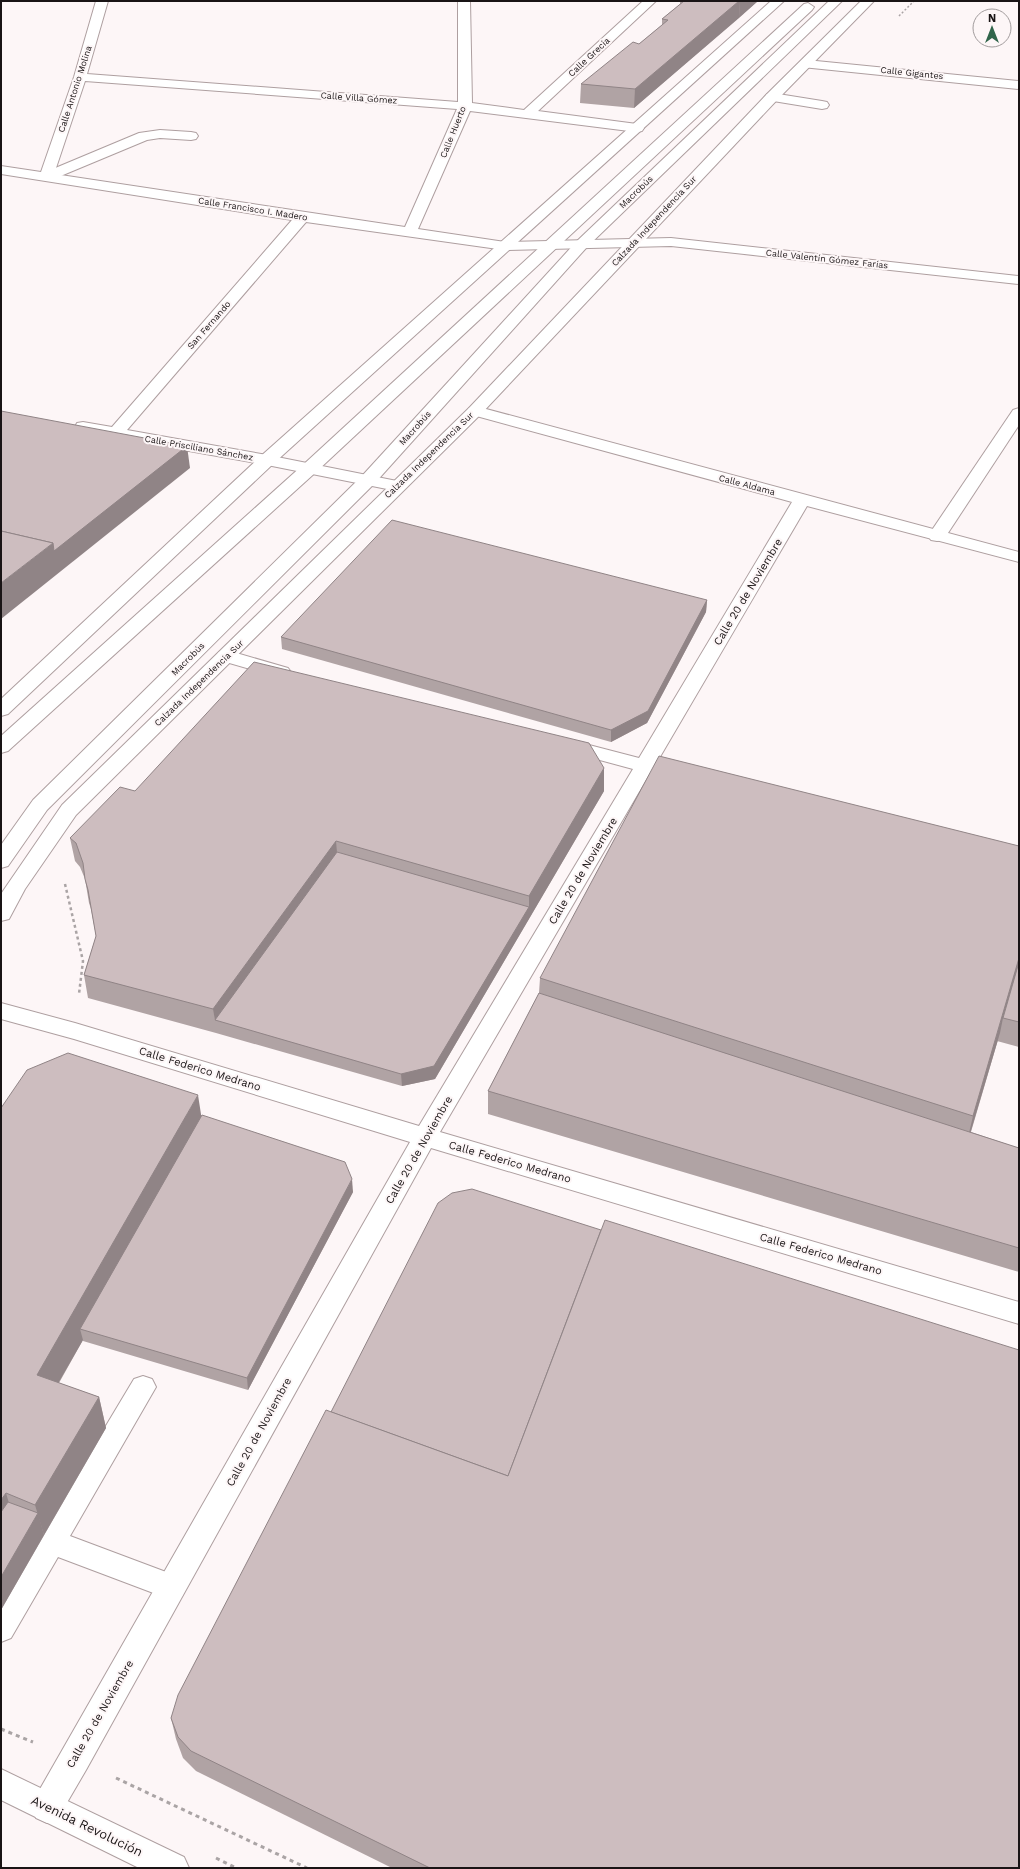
<svg xmlns="http://www.w3.org/2000/svg" width="1020" height="1869" font-family="'Work Sans',sans-serif">
<rect width="100%" height="100%" fill="#fdf6f7"/>
<g fill="none" stroke-linecap="round" stroke-linejoin="round">
<defs>
<g id="lane">
<polygon points="829,1 842,1 587,247 374,484 47,810 8,866 1,868 1,845 33,800 362,476 577,241"/>
<polygon points="808,3 814,7 812,10 316,472 8,751 1,753 1,736 304,464 804,4"/>
<polygon points="772,93 822,101 827,102 829,105 827,108 822,109 767,100 765,97 767,94"/>
<polygon points="160,130 191,132 196,133 198,136 196,139 191,140 160,138 147,140 51,180 41,180 39,177 41,174 139,133"/>
<polygon points="1019,408 1019,425 946,536 943,540 937,541 931,540 928,536 1013,410"/>
<polygon points="143,1376 152,1379 156,1387 70,1536 182,1578 186,1587 182,1596 172,1600 58,1557 11,1638 1,1642 1,1601 134,1379"/>
</g>
<g id="street">
<path d="M96 1H108L87 74 458 102V1H470L472 103 524 110 643 1H656L538 111 637 124 642 125 644 128 642 131 637 132 470 111 418 229 505 242 671 238 1019 276V284L671 246 505 250 306 222 127 430 267 455 397 481 403 482 406 486 403 490 397 491 267 465 77 431 75 427 77 423 83 422 112 427 292 220 1 174V166L41 172 74 77ZM85 81 457 109 405 227 54 174Z"/>
<polygon points="475,406 1019,552 1019,562 807,506 657,762 665,764 668,769 665,774 658,775 650,773 440,1132 1019,1302 1019,1324 431,1148 86,1770 58,1818 47,1823 36,1818 31,1807 36,1796 410,1142 74,1039 1,1019 1,1003 75,1023 419,1126 633,769 559,749 556,745 559,741 566,739 639,758 792,502 469,414 467,411 469,408"/>
<polygon points="226,650 288,668 291,672 288,676 281,678 219,660 216,656 219,652"/>
</g>
<polygon id="secondary" points="806,60 1019,81 1019,89 802,67 800,64 802,61"/>
<g id="primary">
<polygon points="771,1 784,1 273,464 8,714 1,716 1,699 261,456"/>
<polygon points="861,1 874,1 777,100 481,414 76,815 25,889 9,919 1,921 1,894 62,805 469,408 767,94"/>
<polygon points="1,1769 184,1857 189,1868 139,1868 1,1800"/>
</g>
</defs>
<use href="#lane" stroke="#ae9fa0" stroke-width="2"/>
<use href="#street" stroke="#ae9fa0" stroke-width="2"/>
<use href="#secondary" stroke="#ae9fa0" stroke-width="2"/>
<use href="#primary" stroke="#ae9fa0" stroke-width="2"/>
<polyline stroke="#aaa4a5" stroke-width="1.5" stroke-dasharray="2 2" stroke-linecap="butt" points="899,16 914,1"/>
<polyline stroke="#aaa4a5" stroke-width="2.5" stroke-dasharray="3 3" stroke-linecap="butt" points="65,884 83,961 79,994"/>
<g stroke="#aaa4a5" stroke-width="3" stroke-dasharray="4 4" stroke-linecap="butt">
<polyline points="1,1729 33,1742"/>
<polyline points="116,1778 307,1868"/>
<polyline points="216,1858 236,1868"/>
</g>
<use href="#lane" fill="#fff" fill-rule="evenodd"/>
<use href="#street" fill="#fff" fill-rule="evenodd"/>
<use href="#secondary" fill="#fff" fill-rule="evenodd"/>
<use href="#primary" fill="#fff" fill-rule="evenodd"/>
</g>
<g fill="#b0a3a4">
<polygon points="680,1 758,1 634,108 580,103 581,84 639,44 662,25 662,19 680,4"/>
<polygon points="707,600 706,612 647,723 611,742 282,649 281,637"/>
<polygon points="604,768 604,791 435,1079 402,1086 216,1033 88,998 84,975 96,936 91,909 89,903 85,879 80,867 75,861 70,838 135,791"/>
<polygon points="1019,846 1019,1047 997,1041 1000,1033 971,1132 1019,1148 1019,1272 488,1114 488,1091 539,993 540,978"/>
<polygon points="1,1108 201,1115 353,1192 248,1390 83,1341 83,1340 59,1383 99,1397 106,1428 1,1610"/>
<polygon points="331,1412 1019,1868 392,1868 196,1771 183,1758 176,1739 171,1718"/>
</g>
<g fill="#908486">
<polygon points="739,1 740,1 739,18 634,108 635,89"/>
<polygon points="740,1 758,1 739,18"/>
<polygon points="187,446 190,468 1,619 1,583 53,543"/>
<polygon points="707,600 706,612 647,723 611,742 611,730"/>
<polygon points="604,768 604,791 529,919 529,896"/>
<polygon points="336,841 338,864 215,1020 213,1009"/>
<polygon points="529,907 529,919 435,1079 402,1086 401,1074"/>
<polygon points="1019,958 1019,965 1003,1018 1000,1033 964,1154 973,1116"/>
<polygon points="198,1095 203,1127 80,1329 83,1340 45,1406 37,1375"/>
<polygon points="352,1179 353,1192 248,1390 247,1378"/>
<polygon points="99,1397 106,1428 44,1535 35,1505"/>
<polygon points="6,1493 15,1524 1,1544 1,1500"/>
<polygon points="38,1513 44,1535 1,1610 1,1577"/>
</g>
<g fill="#cdbdbf" stroke="#908486">
<polygon points="684,1 739,1 635,89 581,84 633,42 639,44 668,20 662,19"/>
<polygon points="1,411 187,446 54,551 53,543 1,531"/>
<polygon points="392,520 707,600 648,711 611,730 281,637"/>
<polygon points="1,531 53,543 1,583"/>
<polygon points="254,662 589,743 604,768 529,896 336,841 213,1009 84,975 96,936 88,890 85,879 83,863 76,843 70,838 120,787 135,791"/>
<polygon points="659,756 1019,846 1019,958 973,1116 540,978"/>
<polygon points="337,852 529,907 434,1066 401,1074 215,1020"/>
<polygon points="1019,962 1019,1022 1003,1018"/>
<polygon points="539,993 1019,1148 1019,1248 488,1091"/>
<polygon points="68,1053 198,1095 37,1375 99,1397 35,1505 6,1493 1,1500 1,1108 27,1070"/>
<polygon points="202,1115 345,1162 352,1179 247,1378 80,1329"/>
<polygon points="472,1189 601,1230 508,1476 331,1412 438,1203 452,1193"/>
<polygon points="605,1220 1019,1350 1019,1868 430,1868 191,1751 178,1737 171,1718 178,1695 326,1410 508,1476"/>
<polygon points="8,1502 38,1513 1,1577 1,1512"/>
</g>
<g text-anchor="middle" dominant-baseline="central" stroke-width="4" stroke-linejoin="round" paint-order="stroke">
<g font-size="9" fill="#191415" stroke="#fdf6f7">
<text transform="translate(589 57) rotate(-43)">Calle Grecia</text>
<text transform="translate(912 73) rotate(6)">Calle Gigantes</text>
<text transform="translate(75 89) rotate(-72)">Calle Antonio Molina</text>
<text transform="translate(359 98) rotate(4)">Calle Villa Gómez</text>
<text transform="translate(453 132) rotate(-68)">Calle Huerto</text>
<text transform="translate(636 192) rotate(-44)">Macrobús</text>
<text transform="translate(253 209) rotate(9)">Calle Francisco I. Madero</text>
<text transform="translate(654 221) rotate(-47)">Calzada Independencia Sur</text>
<text transform="translate(827 259) rotate(6)">Calle Valentín Gómez Farías</text>
<text transform="translate(209 325) rotate(-49)">San Fernando</text>
<text transform="translate(415 428) rotate(-48)">Macrobús</text>
<text transform="translate(199 448) rotate(10)">Calle Prisciliano Sánchez</text>
<text transform="translate(429 455) rotate(-44)">Calzada Independencia Sur</text>
<text transform="translate(747 485) rotate(15)">Calle Aldama</text>
<text transform="translate(188 659) rotate(-45)">Macrobús</text>
<text transform="translate(199 683) rotate(-44)">Calzada Independencia Sur</text>
</g>
<g font-size="11" fill="#191415" stroke="#fdf6f7">
<text transform="translate(748 592) rotate(-59)">Calle 20 de Noviembre</text>
<text transform="translate(583 871) rotate(-59)">Calle 20 de Noviembre</text>
<text transform="translate(200 1069) rotate(17)">Calle Federico Medrano</text>
<text transform="translate(419 1150) rotate(-60)">Calle 20 de Noviembre</text>
<text transform="translate(510 1162) rotate(16)">Calle Federico Medrano</text>
<text transform="translate(821 1254) rotate(16)">Calle Federico Medrano</text>
<text transform="translate(259 1432) rotate(-61)">Calle 20 de Noviembre</text>
<text transform="translate(100 1714) rotate(-60)">Calle 20 de Noviembre</text>
</g>
<g font-size="13" fill="#191415" stroke="#fdf6f7">
<text transform="translate(87 1826) rotate(26)">Avenida Revolución</text>
</g>
</g>
<rect width="1020" height="1869" fill="none" stroke="#191415" stroke-width="4"/>
<g transform="translate(992 28)"><circle r="19" fill="#fdf6f7" stroke="#a29c9d"/>
<path d="M0-3L7 15L0 10L-7 15Z" fill="#30644a"/>
<text y="-6" font-size="11" font-weight="bold" text-anchor="middle" fill="#191415">N</text>
</g>
</svg>
